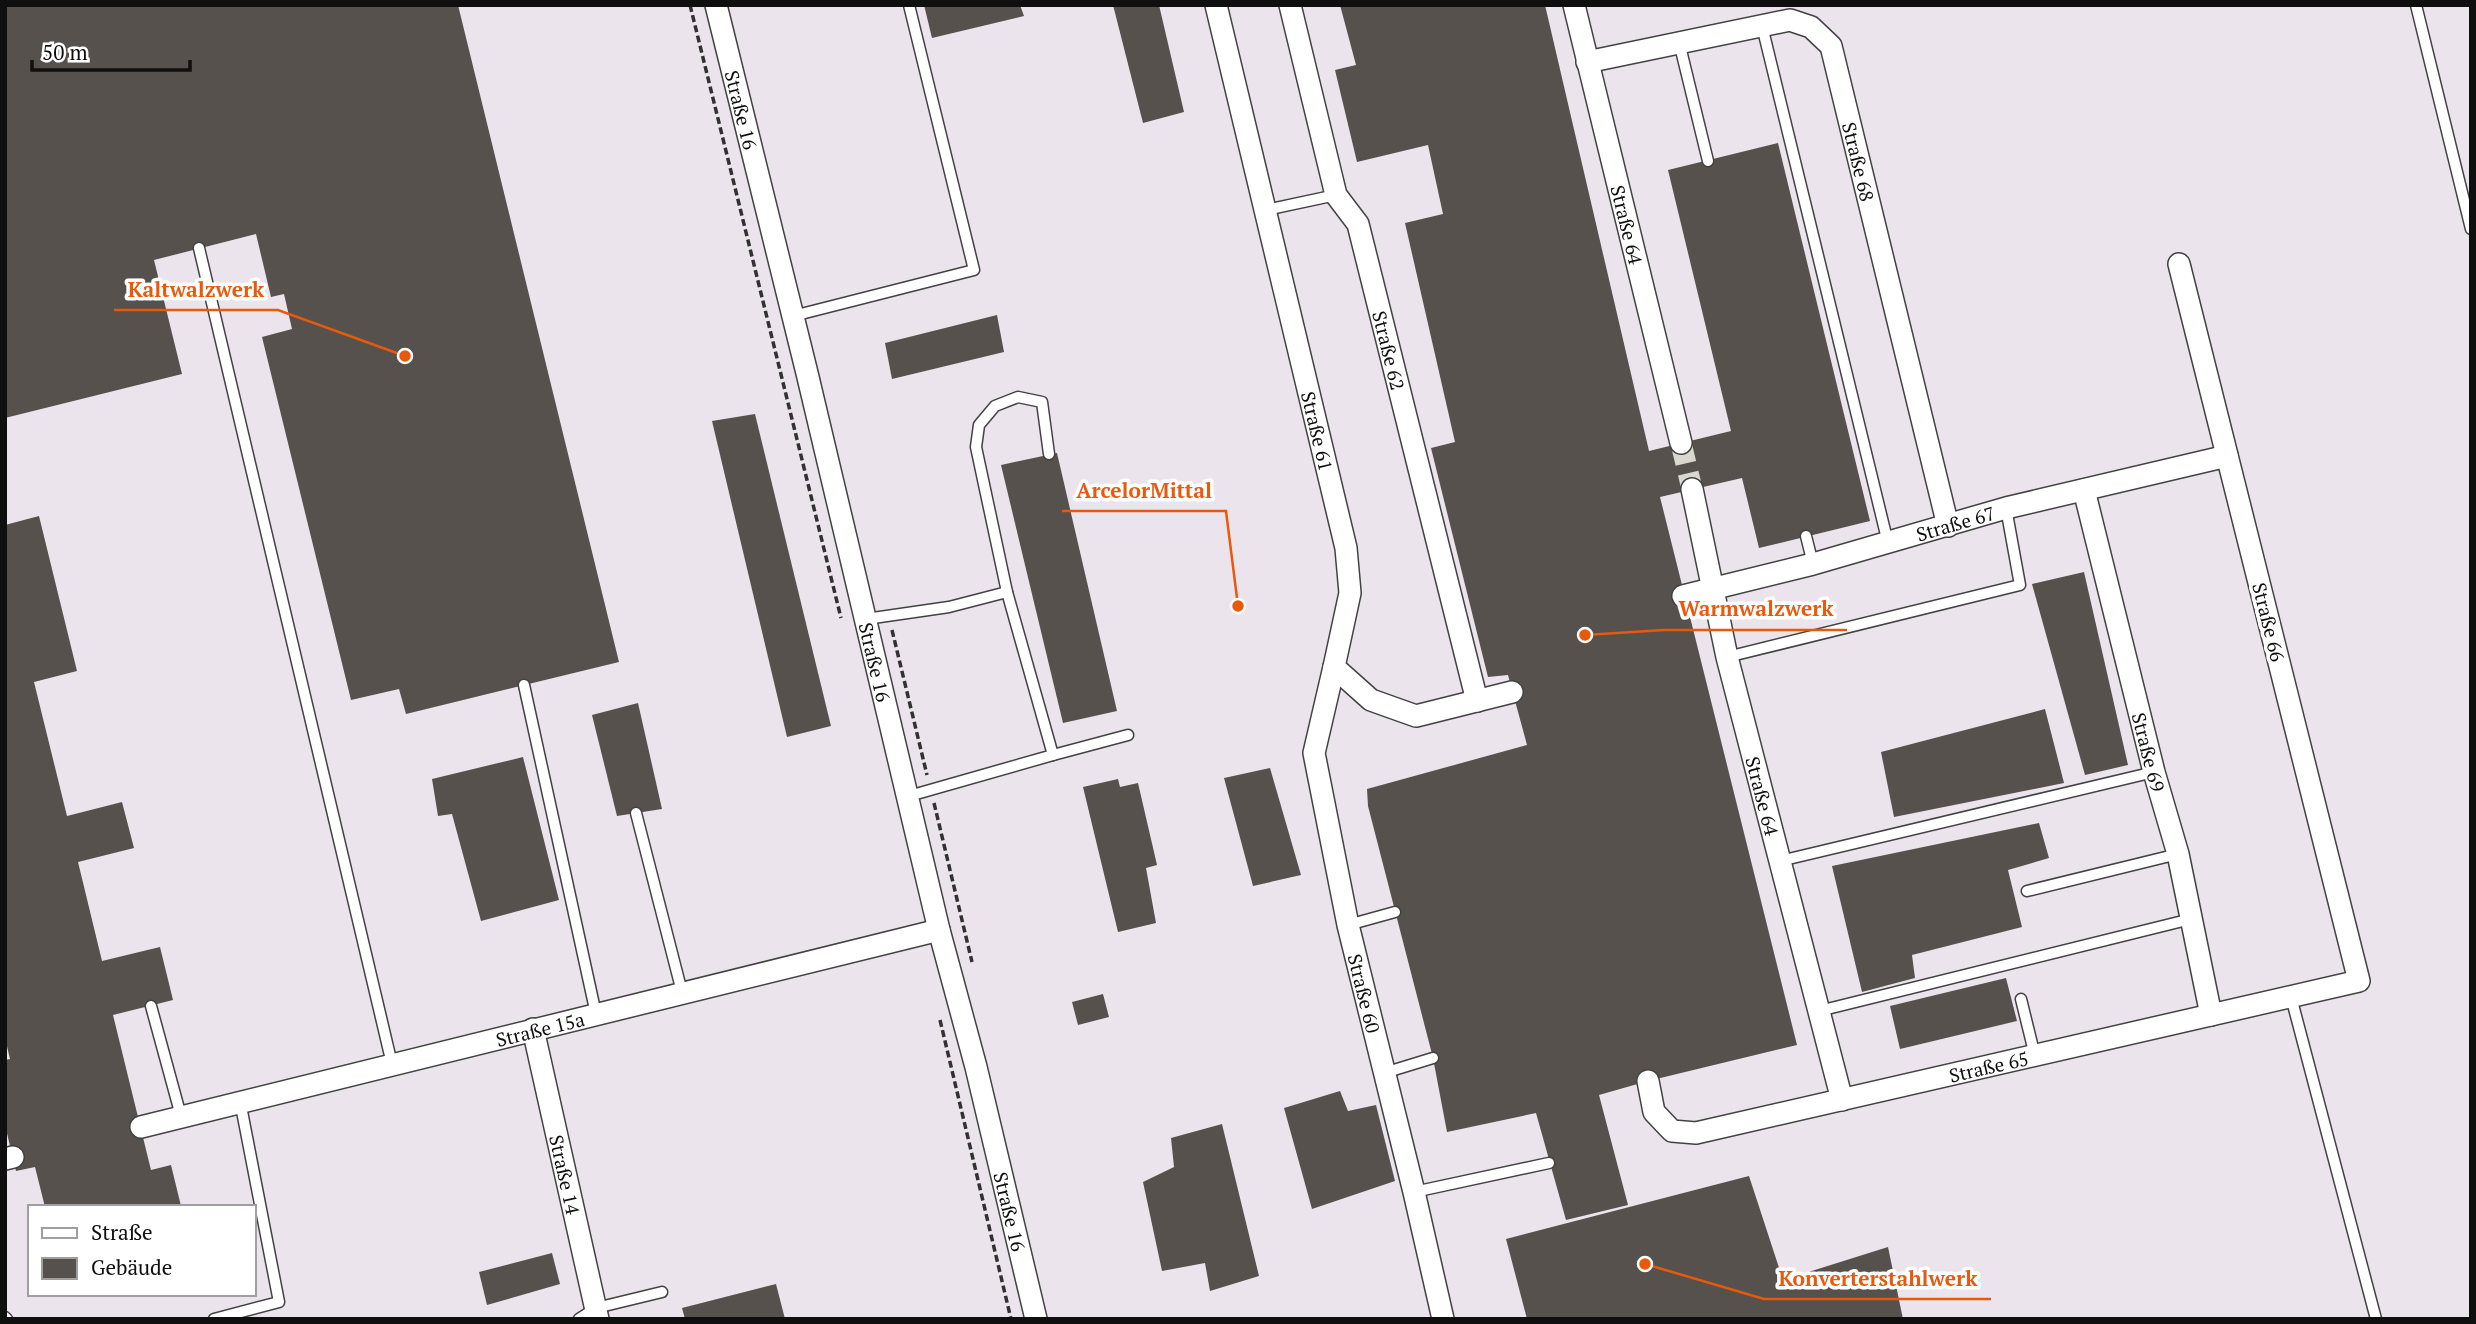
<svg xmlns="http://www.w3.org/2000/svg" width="2476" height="1324" font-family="'PT Serif',serif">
<rect width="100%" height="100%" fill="#fdfcf2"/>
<path fill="#ece4ec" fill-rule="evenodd" d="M5 5H2471V1319H5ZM30 1207H254V1294H30Z"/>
<g fill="#56514c">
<polygon points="5,5 458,5 619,662 406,714 399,689 351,700 262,337 292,329 284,294 271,297 256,234 154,260 182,374 5,418"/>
<polygon points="924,5 1020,5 1024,16 932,38"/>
<polygon points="1113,5 1159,5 1184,112 1143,123"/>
<polygon points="1340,5 1545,5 1649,451 1731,431 1668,170 1778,143 1870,521 1759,548 1742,478 1660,497 1797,1045 1648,1081 1599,1095 1628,1205 1566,1220 1536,1113 1447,1132 1433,1058 1368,806 1367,789 1527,745 1508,675 1488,677 1431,448 1455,442 1405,223 1443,214 1428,145 1357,162 1335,70 1356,65"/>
<polygon points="997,315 1004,352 892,379 885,343"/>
<polygon points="755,414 831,726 787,737 712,421"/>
<polygon points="1057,453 1117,711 1063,723 1001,465"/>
<polygon points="39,516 77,671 34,682 67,816 122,802 134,848 78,862 102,961 160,947 173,1000 113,1015 151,1170 171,1165 181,1206 179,1207 45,1207 35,1167 16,1171 5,1125 5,1060 10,1059 5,1038 5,525"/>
<polygon points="2084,572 2128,765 2085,775 2032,584"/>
<polygon points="638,703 662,809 617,816 592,715"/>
<polygon points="2045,709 2064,783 1894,817 1881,752"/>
<polygon points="523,757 559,900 481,921 452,814 438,816 432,779"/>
<polygon points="1270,768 1301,875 1253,886 1224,778"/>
<polygon points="1118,779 1120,787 1138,783 1157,865 1146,868 1156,923 1118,932 1083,787"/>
<polygon points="2039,823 2049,858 2008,870 2022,927 1912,955 1915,978 1862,992 1832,866"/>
<polygon points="2006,978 2017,1021 1900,1049 1890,1006"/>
<polygon points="1103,994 1109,1017 1078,1025 1072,1002"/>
<polygon points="1340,1091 1348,1111 1376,1105 1395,1181 1312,1209 1284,1108"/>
<polygon points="1222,1124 1259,1276 1210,1291 1205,1263 1162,1271 1143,1182 1174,1167 1171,1138"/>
<polygon points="1749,1176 1783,1280 1888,1247 1903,1319 1527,1319 1506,1239"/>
<polygon points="552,1253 560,1284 487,1305 479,1272"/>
<polygon points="776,1284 785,1319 685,1319 682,1308"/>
</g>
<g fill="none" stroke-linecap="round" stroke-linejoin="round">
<polyline stroke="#d9d8d0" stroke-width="21" stroke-dasharray="21 10" stroke-linecap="butt" points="1681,443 1692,489"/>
<defs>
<g id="service">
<polyline points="2416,5 2471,229"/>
<polyline points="1762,26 1888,543"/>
<polyline points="1679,42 1708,161"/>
<polyline points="1266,210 1336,195"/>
<polyline points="199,248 392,1064"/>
<polyline points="793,316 974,270 909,5"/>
<polyline points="1806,536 1813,564"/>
<polyline points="866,619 949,607 1007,592 976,447 979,425 995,406 1018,397 1042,402 1049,454"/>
<polyline points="1727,657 2020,585 2006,508"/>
<polyline points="524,685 596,1014"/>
<polyline points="1053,755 1128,735"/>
<polyline points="909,796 1053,755 1007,592"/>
<polyline points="636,813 682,992"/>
<polyline points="1780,861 2154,772"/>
<polyline points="2027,891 2178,854"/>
<polyline points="1348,925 1395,912"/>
<polyline points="2291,997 2376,1319"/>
<polyline points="2021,999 2035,1056"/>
<polyline points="151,1006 181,1116"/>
<polyline points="1819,1011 2191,919"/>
<polyline points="1384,1073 1433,1058"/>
<polyline points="1414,1192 1549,1163"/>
<polyline points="5,1317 7,1319"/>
<polyline points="214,1319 279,1302 240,1101"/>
<polyline points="579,1319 596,1308 662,1292"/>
</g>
<g id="minor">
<path id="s1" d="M716 5 807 373 939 930 976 1067 1036 1319"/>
<path id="s2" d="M1216 5 1346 548 1350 593 1334 667 1371 700 1416 716 1512 692"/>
<path id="s3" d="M1290 5 1336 195 1358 224 1477 701"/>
<path id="s4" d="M1574 5 1681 443"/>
<path id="s5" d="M1587 62 1790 20 1811 27 1831 46 1948 526"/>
<path id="s6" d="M1692 489 1727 657 1842 1100"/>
<path id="s7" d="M2084 490 2154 772 2178 854 2211 1015"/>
<path id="s8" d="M1683 596 1813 564 2006 508 2227 456"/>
<path id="s9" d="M1334 667 1314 753 1348 925 1414 1192 1443 1319"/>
<path id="s10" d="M533 1029 598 1319"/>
<path id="s11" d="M1648 1081 1654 1112 1672 1131 1696 1133 2359 981 2179 264"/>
<path id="s12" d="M141 1127 939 930"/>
<polyline points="5,1159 13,1157"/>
</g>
</defs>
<use href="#service" stroke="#424242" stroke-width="13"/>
<use href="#minor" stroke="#424242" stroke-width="24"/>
<g stroke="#313131" stroke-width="3.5" stroke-dasharray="7 3.5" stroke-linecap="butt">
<polyline points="690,5 841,618"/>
<polyline points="892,630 927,775"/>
<polyline points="934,803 972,962"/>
<polyline points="940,1020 1011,1319"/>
</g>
<use href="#service" stroke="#fff" stroke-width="10"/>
<use href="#minor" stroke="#fff" stroke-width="21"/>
</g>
<g text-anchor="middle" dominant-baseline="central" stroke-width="7" stroke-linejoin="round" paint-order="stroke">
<g font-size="19" fill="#0f0f0f" stroke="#fff">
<text stroke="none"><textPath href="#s1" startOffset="108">Straße 16</textPath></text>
<text stroke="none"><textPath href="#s5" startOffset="376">Straße 68</textPath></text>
<text stroke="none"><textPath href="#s4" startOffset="226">Straße 64</textPath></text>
<text stroke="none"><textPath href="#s3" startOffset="362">Straße 62</textPath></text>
<text stroke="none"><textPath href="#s2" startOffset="438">Straße 61</textPath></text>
<text stroke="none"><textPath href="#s8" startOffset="282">Straße 67</textPath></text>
<text transform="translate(2269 622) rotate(76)">Straße 66</text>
<text stroke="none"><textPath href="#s1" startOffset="676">Straße 16</textPath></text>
<text stroke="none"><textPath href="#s7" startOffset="270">Straße 69</textPath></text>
<text stroke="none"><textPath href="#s6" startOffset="315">Straße 64</textPath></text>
<text stroke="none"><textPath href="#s9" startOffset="334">Straße 60</textPath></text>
<text stroke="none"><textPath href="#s12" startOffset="411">Straße 15a</textPath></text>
<text stroke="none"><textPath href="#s11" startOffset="382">Straße 65</textPath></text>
<text stroke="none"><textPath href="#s10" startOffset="149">Straße 14</textPath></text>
<text stroke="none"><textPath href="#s1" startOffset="1242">Straße 16</textPath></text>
</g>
</g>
<path fill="none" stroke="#e8590c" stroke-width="2.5" d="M405 356L278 310H114M1238 606L1226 511H1062M1585 635L1664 630H1847M1645 1264L1764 1299H1991"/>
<g fill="#e8590c" stroke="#fff" stroke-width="2.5">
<circle cx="405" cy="356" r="7"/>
<circle cx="1238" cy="606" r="7"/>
<circle cx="1585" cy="635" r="7"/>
<circle cx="1645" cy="1264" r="7"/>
</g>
<g font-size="21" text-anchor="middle" font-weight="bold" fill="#e8590c" stroke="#fff" stroke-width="7" stroke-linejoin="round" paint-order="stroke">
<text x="196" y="297">Kaltwalzwerk</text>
<text x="1144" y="498">ArcelorMittal</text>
<text x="1756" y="616">Warmwalzwerk</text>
<text x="1878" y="1286">Konverterstahlwerk</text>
</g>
<rect width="2476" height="1324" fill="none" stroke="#0f0f0f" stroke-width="14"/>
<rect x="28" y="1205" width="228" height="91" fill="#ffffff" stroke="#9f9f9f" stroke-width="2"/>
<rect x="42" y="1228" width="35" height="10" fill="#ffffff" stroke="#9f9f9f" stroke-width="2"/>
<text x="91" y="1240" font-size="21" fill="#0f0f0f">Straße</text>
<rect x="42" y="1258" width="35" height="21" fill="#56514c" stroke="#9f9f9f" stroke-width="2"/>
<text x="91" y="1275" font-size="21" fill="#0f0f0f">Gebäude</text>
<path d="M32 60v10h158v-10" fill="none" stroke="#0f0f0f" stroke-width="3.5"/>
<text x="42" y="60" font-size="21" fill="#0f0f0f" stroke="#ffffff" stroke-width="5" paint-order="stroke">50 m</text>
</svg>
